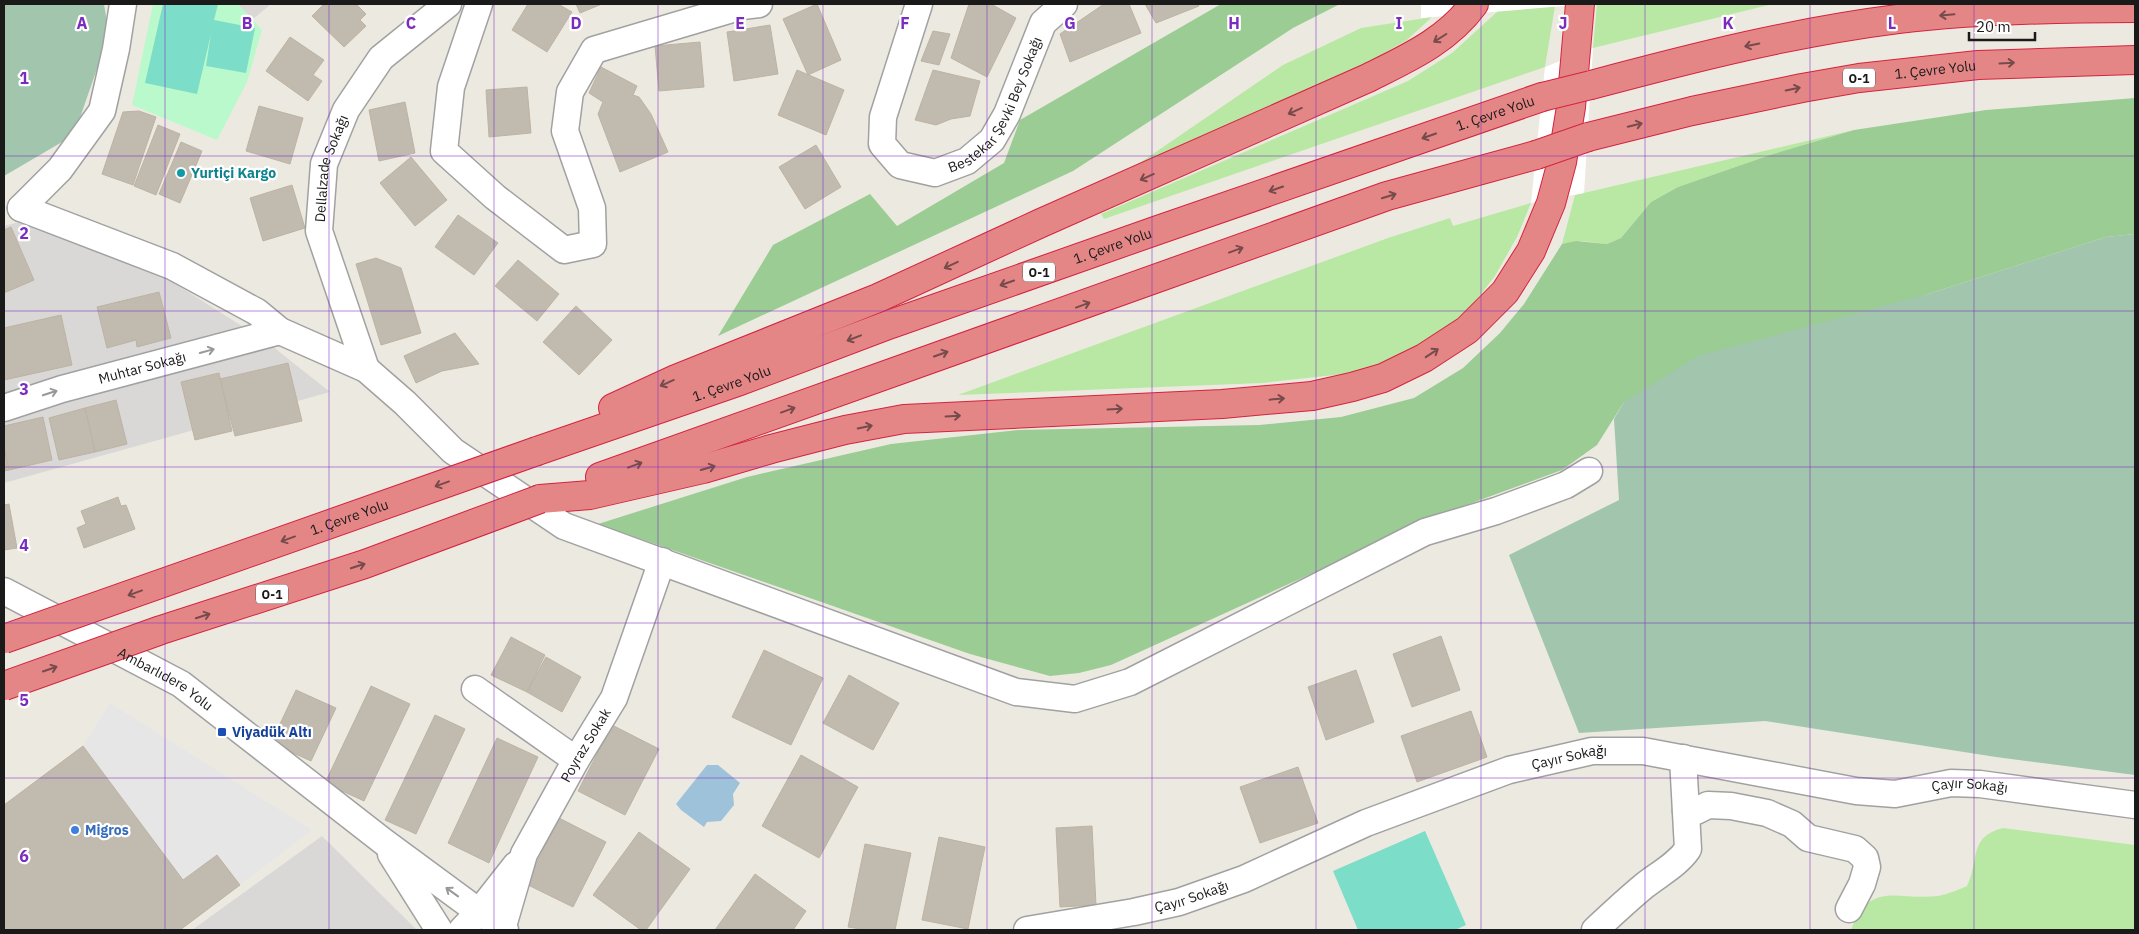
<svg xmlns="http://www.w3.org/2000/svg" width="2139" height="934" font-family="'IBM Plex Sans',sans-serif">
<rect width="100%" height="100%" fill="#eceae0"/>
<g fill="#d9d8d7">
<polygon points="238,4 271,4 252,20"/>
<polygon points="19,222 166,278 267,342 330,392 4,483 4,226"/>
<polygon points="322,836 417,930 192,930"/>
</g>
<g fill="#b9e8a4">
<polygon points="1597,4 1773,4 1593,48"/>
<polygon points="1555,6 1545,67 1104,219 1101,214 1408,81 1452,53 1498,11"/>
<polygon points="1432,17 1407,40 1353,71 1128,171 1283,65 1361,28"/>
<polygon points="1854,130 1770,155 1678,187 1651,202 1621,238 1607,244 1582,241 1562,244 1575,195"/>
<polygon points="1531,203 1517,237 1495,276 1464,316 1419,347 1362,372 1262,383 958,395 1388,238 1450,218 1453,226"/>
<path d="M2003 828 2135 845V930H1851C1870 879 1898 901 1938 896 1948 894 1958 890 1967 886 1980 859 1968 837 2003 828Z"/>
</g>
<g fill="#9acc94">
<polygon points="1221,4 1340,4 1293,28 1073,171 718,336 773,245 870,194 897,226 1004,163 1020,120"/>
<polygon points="2135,98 2135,234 2106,237 1928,294 1624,402 1597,445 1562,470 1447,512 1111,665 1079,673 1050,676 970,654 598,524 747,477 891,444 1018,430 1259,425 1341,417 1414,398 1463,368 1500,333 1524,304 1562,244 1576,241 1607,244 1621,238 1651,202 1678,187 1770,155 1854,130 1986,110"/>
</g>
<g fill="#a1c5ad">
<polygon points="4,4 104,4 109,34 74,135 4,176"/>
<polygon points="2135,234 2135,775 1996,757 1765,721 1579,733 1509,555 1619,500 1614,419 1624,402 1698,356 1928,294 2106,237"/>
</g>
<polygon fill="#baf9cb" points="153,4 238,4 262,30 247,82 217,140 132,105"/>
<g fill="#7cddc9">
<polygon points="163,4 218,4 214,20 255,28 246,73 206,66 211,34 197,94 145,83"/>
<polygon points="1425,831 1466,925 1455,930 1358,930 1333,871"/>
</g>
<polygon fill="#e6e6e6" points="110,703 237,783 312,830 240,885 217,855 183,880 83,746"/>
<polygon fill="#9fc2db" points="707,765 718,765 740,783 733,794 734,805 721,821 707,822 704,827 681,810 676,804"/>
<g fill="#fff">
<polygon points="1421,4 1588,4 1421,18"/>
<polygon points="1593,48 1584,193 1531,203 1545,67"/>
</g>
<g fill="#c0baaf" stroke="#beb3a2">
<polygon points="324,4 356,4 366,14 360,20 366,26 344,47 312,16"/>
<polygon points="528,4 558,4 572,12 547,52 512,30"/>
<polygon points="576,4 602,4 580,13"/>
<polygon points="817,4 841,60 808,75 783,19"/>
<polygon points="969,4 991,4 1016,18 987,77 951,58"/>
<polygon points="1104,4 1129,4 1141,33 1070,62 1060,34"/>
<polygon points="1145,4 1198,4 1199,6 1156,23"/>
<polygon points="770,25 778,74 734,81 727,32"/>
<polygon points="933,31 950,34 939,65 921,61"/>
<polygon points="290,37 324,60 313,75 322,81 308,101 266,71"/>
<polygon points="700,42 704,87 659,91 655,46"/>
<polygon points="601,67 637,86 633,95 639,97 651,114 668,152 620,172 598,114 603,102 589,93"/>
<polygon points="797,70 844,90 826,135 778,115"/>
<polygon points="933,70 980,81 970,116 951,119 936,125 915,120"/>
<polygon points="527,87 531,133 489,137 486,90"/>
<polygon points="405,102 415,153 379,161 369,110"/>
<polygon points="259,106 303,118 290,164 246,151"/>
<polygon points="139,111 156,117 133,185 102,174 123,112"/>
<polygon points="158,125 180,134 156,195 134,186"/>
<polygon points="181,142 202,151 180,203 159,194"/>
<polygon points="816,145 841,187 805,209 779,167"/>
<polygon points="411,157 447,200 415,226 380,183"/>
<polygon points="292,185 305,228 263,241 250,198"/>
<polygon points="458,215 498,243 474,275 435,247"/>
<polygon points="11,227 34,280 4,293 4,230"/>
<polygon points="376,258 401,268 421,333 381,345 356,264"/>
<polygon points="518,260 559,294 537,321 495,286"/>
<polygon points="159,292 171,338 137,347 136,340 107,348 97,307"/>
<polygon points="576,306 612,340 579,375 543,342"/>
<polygon points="61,315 72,365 4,380 4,328"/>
<polygon points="455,333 479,364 442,371 416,383 404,356"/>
<polygon points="288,363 302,421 235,436 220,379"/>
<polygon points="219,373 232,431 195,440 181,382"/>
<polygon points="116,400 127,444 95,452 85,408"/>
<polygon points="85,408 95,452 59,460 49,418"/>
<polygon points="43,417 52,460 9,470 4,447 4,426"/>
<polygon points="4,447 9,470 4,471"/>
<polygon points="118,497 121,506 126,505 135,529 84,548 77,528 86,524 81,511"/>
<polygon points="9,504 17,548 4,550 4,505"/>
<polygon points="1441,636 1460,690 1412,707 1393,654"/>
<polygon points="511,637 545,655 527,692 491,675"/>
<polygon points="764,650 823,678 791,745 732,717"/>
<polygon points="546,657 581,677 562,712 527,692"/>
<polygon points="1356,670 1374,722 1326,740 1308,687"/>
<polygon points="849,675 899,703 873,750 823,723"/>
<polygon points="371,686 410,704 364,801 325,783"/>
<polygon points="296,690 336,708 311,761 271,743"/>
<polygon points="1471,711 1487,757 1417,782 1401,736"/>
<polygon points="435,715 465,729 416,834 385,820"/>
<polygon points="612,725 659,749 625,815 578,791"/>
<polygon points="497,738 538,757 489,863 448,843"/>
<polygon points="83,746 183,880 217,855 240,885 180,930 4,930 4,805"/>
<polygon points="801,755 858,787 819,858 762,826"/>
<polygon points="1298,767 1318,823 1260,843 1240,787"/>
<polygon points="559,818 606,842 573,907 526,884"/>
<polygon points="1092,826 1096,905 1060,907 1056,828"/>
<polygon points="639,832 690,869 646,930 641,930 593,895"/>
<polygon points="939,837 985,847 968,929 922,920"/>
<polygon points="865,844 911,853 895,930 867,930 848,927"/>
<polygon points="755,874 806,911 793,930 715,930"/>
</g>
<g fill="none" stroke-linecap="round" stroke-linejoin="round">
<defs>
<g id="street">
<polyline points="479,4 451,87 444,151 495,197 564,250 593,244 592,208 565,131 570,92 594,50 742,6 759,4"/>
<path id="s1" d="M919 4 883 117 882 144 900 165 935 173 967 161 992 140 1007 114 1043 23 1064 4"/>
<polyline points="21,208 172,266 257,312 280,331 366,369 405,403 453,451 564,526 1016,692 1075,699 1130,682 1425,532 1496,511 1566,485 1589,471"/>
<polyline points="21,208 60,169 102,111 116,49 123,4"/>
<path id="s2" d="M366 369 319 231 324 164 346 110 381 58 448 4"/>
<path id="s3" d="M4 408 62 389 280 331"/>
<path id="s4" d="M4 591 181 684 384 842 479 912 503 926 505 930"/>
<polyline points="475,689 576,760"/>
<polyline points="1686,811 1696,811 1708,805 1731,806 1767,813 1792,824 1808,838 1855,849 1865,858 1867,867 1862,884 1849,909"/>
<polyline points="391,854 439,930"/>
<path id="s5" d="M503 926 524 854 576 760 614 698 662 561"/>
<polyline points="462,930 479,912 516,865"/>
<path id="s6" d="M1027 930 1134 912 1179 902 1244 879 1366 823 1509 770 1592 751H1643L1856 791 1895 794 1951 783 1980 784 2135 805"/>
<path d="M1595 930C1611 915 1627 900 1644 886 1659 874 1677 865 1688 849L1683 758"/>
</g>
<g id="highway">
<path d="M1591 85C1692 58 1794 32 1898 19 1977 10 2056 8 2135 8"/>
<path id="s7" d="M1588 137 1692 111 1802 88 1859 78 1978 65 2135 60"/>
<path d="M613 408 676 379 878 298 1041 223 1368 78C1408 58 1447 41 1474 4"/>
<path id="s8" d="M537 451 740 381 891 324 1158 230 1542 97"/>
<polyline points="600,477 1387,196 1536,155"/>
<polyline points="540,499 590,495 703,469 771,449 845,430 904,419 1222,404 1312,396 1352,387 1383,378 1424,358 1467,330 1505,292 1531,251 1551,203 1562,162 1571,107 1580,4"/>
</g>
</defs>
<use href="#street" stroke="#a1a1a1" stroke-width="29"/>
<use href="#highway" stroke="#d4233f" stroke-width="30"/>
<use href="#street" stroke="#fff" stroke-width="26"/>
<use href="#highway" stroke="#e58686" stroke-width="28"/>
<defs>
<g id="highway-bridge">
<polyline points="1542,97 1591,85"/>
<polyline points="1536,155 1588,137"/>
<path id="s9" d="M4 639 537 451"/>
<polyline points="4,686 161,630 365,564 540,499"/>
</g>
</defs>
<use href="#highway-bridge" stroke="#d4233f" stroke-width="30" stroke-linecap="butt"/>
<use href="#highway-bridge" stroke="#e58686" stroke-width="28"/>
</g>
<defs><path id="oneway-shaft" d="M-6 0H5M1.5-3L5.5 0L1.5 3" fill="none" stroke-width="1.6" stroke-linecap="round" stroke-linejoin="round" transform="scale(1.25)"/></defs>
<g stroke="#754b4b">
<use href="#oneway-shaft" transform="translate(1947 15) rotate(175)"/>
<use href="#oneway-shaft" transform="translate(1440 38) rotate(148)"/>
<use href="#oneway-shaft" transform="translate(1752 45) rotate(168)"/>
<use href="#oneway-shaft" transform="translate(2007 63) rotate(-3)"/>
<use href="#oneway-shaft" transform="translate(1793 89) rotate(-12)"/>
<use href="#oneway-shaft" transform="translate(1295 111) rotate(156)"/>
<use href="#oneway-shaft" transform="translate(1635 125) rotate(-14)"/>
<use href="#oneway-shaft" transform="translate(1429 136) rotate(161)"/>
<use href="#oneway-shaft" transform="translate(1147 177) rotate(156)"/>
<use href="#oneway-shaft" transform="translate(1276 189) rotate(161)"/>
<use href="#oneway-shaft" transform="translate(1389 196) rotate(-17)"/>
<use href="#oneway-shaft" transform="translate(1236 250) rotate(-20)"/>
<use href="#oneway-shaft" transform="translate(951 265) rotate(155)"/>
<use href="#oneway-shaft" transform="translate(1007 283) rotate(161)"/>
<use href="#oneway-shaft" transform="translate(1083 305) rotate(-20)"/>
<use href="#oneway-shaft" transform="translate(854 338) rotate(159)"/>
<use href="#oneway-shaft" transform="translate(1432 353) rotate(-33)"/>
<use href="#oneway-shaft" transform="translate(941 354) rotate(-19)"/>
<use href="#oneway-shaft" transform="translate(667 383) rotate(156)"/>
<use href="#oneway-shaft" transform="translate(1277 399) rotate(-5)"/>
<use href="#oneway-shaft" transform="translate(1115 409) rotate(-3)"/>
<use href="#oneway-shaft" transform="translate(788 410) rotate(-20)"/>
<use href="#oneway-shaft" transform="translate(953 416) rotate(-3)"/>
<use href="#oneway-shaft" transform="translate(865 427) rotate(-11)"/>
<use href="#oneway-shaft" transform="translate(635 465) rotate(-20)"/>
<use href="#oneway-shaft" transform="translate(708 468) rotate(-16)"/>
<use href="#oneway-shaft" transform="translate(442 484) rotate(160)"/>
<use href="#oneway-shaft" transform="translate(288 539) rotate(160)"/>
<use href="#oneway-shaft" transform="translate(358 566) rotate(-18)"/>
<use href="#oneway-shaft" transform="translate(135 593) rotate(160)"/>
<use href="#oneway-shaft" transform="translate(203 616) rotate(-18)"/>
<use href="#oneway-shaft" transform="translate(50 669) rotate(-19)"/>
</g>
<g stroke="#989898">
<use href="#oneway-shaft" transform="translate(207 351) rotate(-15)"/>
<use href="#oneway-shaft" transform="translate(50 393) rotate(-18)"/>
<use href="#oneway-shaft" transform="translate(452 892) rotate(-144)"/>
</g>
<path fill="none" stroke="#7b2cbf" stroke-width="1" stroke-opacity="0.55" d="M165 4V930M329 4V930M494 4V930M658 4V930M823 4V930M987 4V930M1152 4V930M1316 4V930M1481 4V930M1645 4V930M1810 4V930M1974 4V930M4 156H2135M4 311H2135M4 467H2135M4 623H2135M4 778H2135"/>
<circle fill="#0f9aa8" stroke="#fff" stroke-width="2" cx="181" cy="173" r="5"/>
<rect fill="#1a4fb4" stroke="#fff" stroke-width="2" x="217" y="727" width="10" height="10" rx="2.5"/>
<circle fill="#3f7fe0" stroke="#fff" stroke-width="2" cx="75" cy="830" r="5"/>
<g text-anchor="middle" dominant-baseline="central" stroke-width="4.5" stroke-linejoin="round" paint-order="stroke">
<g fill="#fff" stroke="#5f5f5f" stroke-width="1">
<rect x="1843" y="68.5" width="32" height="19" rx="4"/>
<rect x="1023" y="262.5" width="32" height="19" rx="4"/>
<rect x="256" y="584.5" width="32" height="19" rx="4"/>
</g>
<g font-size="12" font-weight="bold" fill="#1a1a1a">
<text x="1859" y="78">O-1</text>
<text x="1039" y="272">O-1</text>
<text x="272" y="594">O-1</text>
</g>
<g font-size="14" fill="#1a1a1a" stroke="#fff">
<text stroke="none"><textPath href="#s7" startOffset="354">1. Çevre Yolu</textPath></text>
<text stroke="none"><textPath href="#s1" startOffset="306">Bestekar Şevki Bey Sokağı</textPath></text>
<text stroke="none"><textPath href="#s8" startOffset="1016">1. Çevre Yolu</textPath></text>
<text stroke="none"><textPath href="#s2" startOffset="210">Dellalzade Sokağı</textPath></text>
<text stroke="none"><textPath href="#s8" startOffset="611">1. Çevre Yolu</textPath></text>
<text stroke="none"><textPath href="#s3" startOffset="144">Muhtar Sokağı</textPath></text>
<text stroke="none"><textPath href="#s8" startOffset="206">1. Çevre Yolu</textPath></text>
<text stroke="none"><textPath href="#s9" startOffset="366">1. Çevre Yolu</textPath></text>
<text stroke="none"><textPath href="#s4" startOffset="184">Ambarlıdere Yolu</textPath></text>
<text stroke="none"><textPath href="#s5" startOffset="200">Poyraz Sokak</textPath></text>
<text stroke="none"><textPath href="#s6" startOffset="572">Çayır Sokağı</textPath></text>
<text stroke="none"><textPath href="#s6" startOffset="978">Çayır Sokağı</textPath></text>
<text stroke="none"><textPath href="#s6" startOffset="168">Çayır Sokağı</textPath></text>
</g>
<g font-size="14" font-weight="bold" fill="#0d838f" stroke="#fff" text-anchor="start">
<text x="191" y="173">Yurtiçi Kargo</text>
</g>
<g font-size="14" font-weight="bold" fill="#164399" stroke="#fff" text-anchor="start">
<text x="232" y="732">Viyadük Altı</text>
</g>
<g font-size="14" font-weight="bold" fill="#366cbe" stroke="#fff" text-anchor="start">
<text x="85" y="830">Migros</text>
</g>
</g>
<g font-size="16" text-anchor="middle" font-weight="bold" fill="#7b2cbf" stroke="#fff" stroke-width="4.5" stroke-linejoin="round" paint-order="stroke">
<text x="82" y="29">A</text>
<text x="247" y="29">B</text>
<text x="411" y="29">C</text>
<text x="576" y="29">D</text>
<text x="740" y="29">E</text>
<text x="905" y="29">F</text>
<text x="1070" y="29">G</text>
<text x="1234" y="29">H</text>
<text x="1399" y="29">I</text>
<text x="1563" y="29">J</text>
<text x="1728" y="29">K</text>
<text x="1892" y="29">L</text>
<text x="24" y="84">1</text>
<text x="24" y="239">2</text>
<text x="24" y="395">3</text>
<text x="24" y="551">4</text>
<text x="24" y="706">5</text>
<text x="24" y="862">6</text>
</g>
<rect width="2139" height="934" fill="none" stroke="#1a1a1a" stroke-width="10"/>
<path d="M1969 32v8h66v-8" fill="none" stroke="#1a1a1a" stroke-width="2.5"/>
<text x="1976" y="32" font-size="15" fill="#1a1a1a" stroke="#ffffff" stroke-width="4" paint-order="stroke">20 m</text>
</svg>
